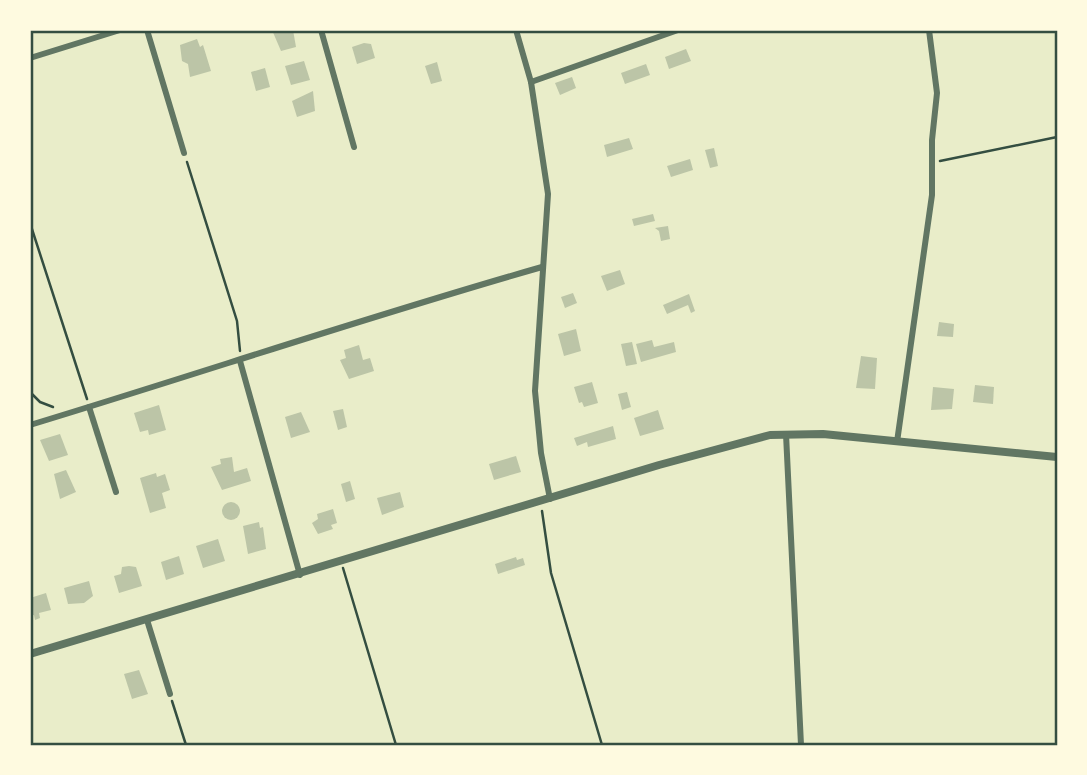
<svg xmlns="http://www.w3.org/2000/svg" width="1087" height="775" font-family="'IBM Plex Sans',sans-serif">
<rect width="100%" height="100%" fill="#e9edc9"/>
<g fill="#bcc5a7">
<polygon points="272,30 293,30 296,47 281,51"/>
<polygon points="197,39 200,47 203,45 211,71 190,77 188,64 182,61 180,45"/>
<polygon points="364,43 371,44 375,58 357,64 352,47"/>
<polygon points="686,49 691,61 669,69 665,57"/>
<polygon points="304,61 310,80 291,85 285,66"/>
<polygon points="437,62 442,81 431,84 425,66"/>
<polygon points="646,64 650,75 625,84 621,73"/>
<polygon points="265,68 270,87 256,91 251,72"/>
<polygon points="572,77 576,88 560,95 555,83"/>
<polygon points="313,91 315,111 297,117 292,101"/>
<polygon points="629,138 633,149 607,157 604,145"/>
<polygon points="714,148 718,166 710,168 705,150"/>
<polygon points="690,159 693,170 671,177 667,166"/>
<polygon points="653,214 655,221 634,226 632,219"/>
<polygon points="668,226 670,239 661,241 659,231 655,228"/>
<polygon points="620,270 625,284 607,291 601,276"/>
<polygon points="573,293 577,303 565,308 561,297"/>
<polygon points="689,294 695,311 691,313 688,305 667,314 663,305"/>
<polygon points="939,322 954,324 953,337 937,336"/>
<polygon points="576,329 581,351 564,356 558,334"/>
<polygon points="652,340 654,347 674,342 676,352 641,362 636,344"/>
<polygon points="632,342 637,364 626,366 621,344"/>
<polygon points="359,345 363,360 370,358 374,371 349,379 340,360 346,358 344,350"/>
<polygon points="861,356 877,358 875,389 856,388"/>
<polygon points="592,382 598,403 584,407 582,402 579,403 574,387"/>
<polygon points="975,385 994,387 993,404 973,402"/>
<polygon points="933,387 954,389 952,409 931,410"/>
<polygon points="627,392 631,407 622,410 618,394"/>
<polygon points="159,405 166,430 149,435 148,430 140,432 134,413"/>
<polygon points="343,409 347,427 338,430 333,411"/>
<polygon points="658,410 664,429 640,436 634,418"/>
<polygon points="301,412 310,432 291,438 285,417"/>
<polygon points="613,426 616,439 588,447 587,442 577,446 574,438"/>
<polygon points="60,434 68,455 49,461 40,440"/>
<polygon points="516,456 521,472 494,480 489,464"/>
<polygon points="232,457 234,472 247,468 251,481 222,490 211,467 221,464 220,459"/>
<polygon points="66,470 76,492 60,499 54,474"/>
<polygon points="156,473 157,477 165,474 170,490 162,493 166,508 150,513 140,478"/>
<polygon points="350,481 355,499 346,502 341,484"/>
<polygon points="400,492 404,507 382,515 377,498"/>
<circle cx="231" cy="511" r="9"/>
<polygon points="333,509 337,523 331,525 333,529 318,534 312,523 318,519 317,514"/>
<polygon points="259,522 260,528 263,527 266,549 248,554 243,526"/>
<polygon points="218,539 225,561 203,568 196,546"/>
<polygon points="179,556 184,574 166,580 161,562"/>
<polygon points="516,557 517,560 523,558 525,565 498,574 495,564"/>
<polygon points="129,566 136,567 142,586 119,593 114,576 121,574 122,567"/>
<polygon points="89,581 93,596 84,603 68,604 64,588"/>
<polygon points="46,593 51,610 39,613 40,618 35,620 34,615 30,616 30,598"/>
<polygon points="139,670 148,694 132,699 124,674"/>
</g>
<g fill="none" stroke-linecap="round" stroke-linejoin="round">
<g stroke="#344e41" stroke-width="2.5">
<polyline points="940,161 1057,137"/>
<polyline points="187,162 237,321 240,351"/>
<polyline points="30,223 87,399"/>
<polyline points="30,392 40,402 53,407"/>
<polyline points="542,511 551,573 602,745"/>
<polyline points="343,568 396,745"/>
<polyline points="172,701 186,745"/>
</g>
<g stroke="#617663" stroke-width="6">
<polyline points="147,30 184,153"/>
<polyline points="321,30 354,147"/>
<polyline points="516,30 531,82 548,194 535,391 541,453 550,499"/>
<polyline points="30,58 120,30"/>
<polyline points="531,82 678,30"/>
<polyline points="240,361 300,575"/>
<polyline points="89,407 116,492"/>
<path d="M30 425C201 373 370 316 542 267"/>
<polyline points="786,434 801,745"/>
<polyline points="897,442 932,195 932,140 937,93 929,30"/>
<polyline points="147,620 170,694"/>
</g>
<polyline stroke="#617663" stroke-width="8" points="30,654 659,465 770,435 823,434 1057,457"/>
</g>
<rect width="1087" height="775" fill="none" stroke="#fefae0" stroke-width="63"/>
<rect x="32" y="32" width="1024" height="712" fill="none" stroke="#344e41" stroke-width="2.5"/>
</svg>
